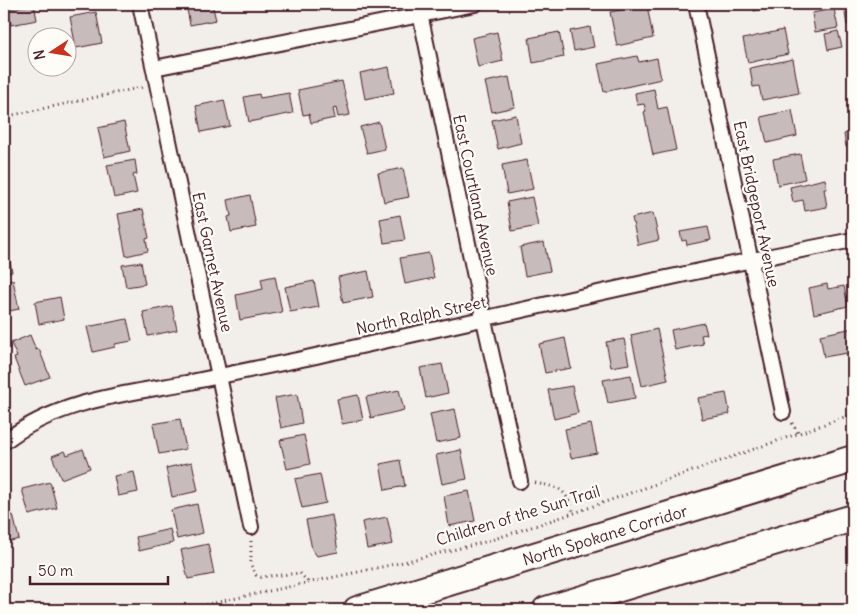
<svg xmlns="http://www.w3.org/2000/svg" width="857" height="614" font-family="Delius,sans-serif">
<rect width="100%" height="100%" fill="#f2efeb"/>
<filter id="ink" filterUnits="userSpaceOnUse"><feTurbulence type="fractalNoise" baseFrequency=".02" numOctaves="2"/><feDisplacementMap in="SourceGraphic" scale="10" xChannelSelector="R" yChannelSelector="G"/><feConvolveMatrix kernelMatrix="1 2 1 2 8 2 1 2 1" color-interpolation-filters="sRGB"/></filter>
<g filter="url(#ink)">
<g fill="#c8bbbb" stroke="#4a1f2b">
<polygon points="34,4 37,20 11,25 8,9"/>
<polygon points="186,4 212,4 216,20 190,25"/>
<polygon points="746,4 784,4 784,5 754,11 753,4 746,5"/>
<polygon points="647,5 653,38 617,46 610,12"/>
<polygon points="834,9 838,28 815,32 812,13"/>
<polygon points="96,12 102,43 76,48 70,17"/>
<polygon points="853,12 853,24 847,25 845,13"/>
<polygon points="590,27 594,47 574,51 570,31"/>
<polygon points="783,30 788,54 748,63 743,39"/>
<polygon points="838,31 842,47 828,50 825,34"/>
<polygon points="497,32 503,61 478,67 472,38"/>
<polygon points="559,32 564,57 533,63 529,38"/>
<polygon points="637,56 639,62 657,58 661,79 604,92 598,64"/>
<polygon points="793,59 799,93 762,100 759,86 753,87 750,68"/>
<polygon points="389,67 394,93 365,99 360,73"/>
<polygon points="509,77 515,107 492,112 485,82"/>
<polygon points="342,81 350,115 338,117 336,108 333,109 335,118 311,123 309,114 303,115 298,90"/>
<polygon points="654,89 658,109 667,107 676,150 653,155 644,112 646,111 644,104 637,105 635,93"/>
<polygon points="289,93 293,113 249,122 244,97 259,94 260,98"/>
<polygon points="224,100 230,126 201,132 196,106"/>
<polygon points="792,110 797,136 767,143 761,117"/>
<polygon points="516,115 521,143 498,149 492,120"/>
<polygon points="124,122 130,151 104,157 98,128"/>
<polygon points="379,122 385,149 367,153 360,127"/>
<polygon points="853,132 853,146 846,147 844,134"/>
<polygon points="800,154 805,179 778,185 773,159"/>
<polygon points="135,160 137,174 133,175 137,193 114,198 107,165"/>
<polygon points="527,160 533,189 507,194 502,165"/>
<polygon points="403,168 409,197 384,202 378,173"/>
<polygon points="825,179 827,189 824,189 827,207 805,211 803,200 793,202 790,187"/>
<polygon points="250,195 256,227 231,232 228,217 231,216 228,200"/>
<polygon points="532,197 538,226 512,231 507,202"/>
<polygon points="143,209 149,238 146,239 148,251 126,256 118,214"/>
<polygon points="653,213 659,240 638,245 632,218"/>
<polygon points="400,215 405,240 384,243 380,219"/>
<polygon points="708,227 711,240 687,245 686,240 682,241 680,232"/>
<polygon points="4,238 6,238 12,272 4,274"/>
<polygon points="544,242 550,271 525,276 520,247"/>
<polygon points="429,253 434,278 405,284 400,258"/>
<polygon points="141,262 145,284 126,287 122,265"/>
<polygon points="368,271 373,297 343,303 338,277"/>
<polygon points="275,276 282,312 240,320 236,295 263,289 261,279"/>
<polygon points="13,280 19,309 4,312 4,282"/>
<polygon points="314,281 319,307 290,312 285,287"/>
<polygon points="827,284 828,289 844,286 848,306 814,314 809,288"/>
<polygon points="60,297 64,319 39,324 35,302"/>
<polygon points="172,306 177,330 148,336 143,312"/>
<polygon points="127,319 132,341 115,344 115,347 93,352 87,327"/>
<polygon points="704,323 707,334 701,335 703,344 675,350 671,330"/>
<polygon points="853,328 853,352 824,357 820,335"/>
<polygon points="657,329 668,380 642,386 631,335"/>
<polygon points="30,335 36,350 39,349 50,377 25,386 14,358 17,357 11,343"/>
<polygon points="565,338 571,368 545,373 539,344"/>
<polygon points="624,339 629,364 611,367 606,342"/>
<polygon points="442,364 448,393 426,398 420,368"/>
<polygon points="631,375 635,398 608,403 603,380"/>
<polygon points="572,386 578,413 554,419 548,390"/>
<polygon points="399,390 404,410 371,418 366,397"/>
<polygon points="726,393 730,414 702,419 698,398"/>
<polygon points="297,394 302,423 281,428 275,398"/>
<polygon points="358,395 363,420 342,424 337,399"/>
<polygon points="455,409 461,438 436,443 430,414"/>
<polygon points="180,419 186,449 159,454 153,424"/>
<polygon points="591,424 597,453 571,458 565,429"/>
<polygon points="304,435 310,464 287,469 280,440"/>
<polygon points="83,449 90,468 61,479 52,456 65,451 67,455"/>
<polygon points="461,450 467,479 442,484 436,455"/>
<polygon points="400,460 405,486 385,490 380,464"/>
<polygon points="192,462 198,491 172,497 166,468"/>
<polygon points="134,472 138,492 118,496 114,476"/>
<polygon points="320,474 326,503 302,508 295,479"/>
<polygon points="50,482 57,508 29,515 22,489"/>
<polygon points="469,491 475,521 449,526 444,496"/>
<polygon points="197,504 203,533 177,539 171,510"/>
<polygon points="13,515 19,539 4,543 4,517"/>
<polygon points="332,515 338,552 317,556 312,549 306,520"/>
<polygon points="387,517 393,544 367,549 362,522"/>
<polygon points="170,529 173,543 139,551 136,537"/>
<polygon points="208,544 214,574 188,579 181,550"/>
</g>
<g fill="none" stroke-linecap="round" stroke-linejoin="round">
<defs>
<g id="street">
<polyline points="140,4 251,527"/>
<polyline points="418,4 484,320 520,481"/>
<polyline points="696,4 783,412"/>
<polyline points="154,68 475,4"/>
<path d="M4 442C56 401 123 394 186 383 225 375 264 367 302 359 486 319 669 275 853 240"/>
</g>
<g id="highway">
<polyline points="357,610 853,459"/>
<polyline points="546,610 853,518"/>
</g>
</defs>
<use href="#street" stroke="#4a1f2b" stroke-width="18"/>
<use href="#highway" stroke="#4a1f2b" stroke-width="30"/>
<g stroke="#4a1f2b" stroke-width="3" stroke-dasharray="1 4" stroke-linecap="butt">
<polyline points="4,117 143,87"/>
<polyline points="792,423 798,433"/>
<path d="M535 483C561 488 564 487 574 513"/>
<polyline points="251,541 251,565 256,575 261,577 300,573 308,582"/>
<polyline points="181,610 395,564 485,542 574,513 853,414"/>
</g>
<use href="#street" stroke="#fdfcf7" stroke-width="14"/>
<use href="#highway" stroke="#fdfcf7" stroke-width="26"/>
</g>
</g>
<g text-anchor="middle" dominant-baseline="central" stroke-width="4.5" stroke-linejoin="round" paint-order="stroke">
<g font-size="16" fill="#4a1f2b" stroke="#fdfcf7">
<text transform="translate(476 195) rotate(78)">East Courtland Avenue</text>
<text transform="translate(757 204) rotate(78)">East Bridgeport Avenue</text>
<text transform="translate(213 262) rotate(78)">East Garnet Avenue</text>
<text transform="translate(421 315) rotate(-12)">North Ralph Street</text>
<text transform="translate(518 515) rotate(-17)">Children of the Sun Trail</text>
<text transform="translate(605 535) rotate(-17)">North Spokane Corridor</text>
</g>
</g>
<rect width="857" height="614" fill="none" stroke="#fdfcf7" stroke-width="20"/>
<rect x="10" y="10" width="837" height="594" fill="none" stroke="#4a1f2b" stroke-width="2" filter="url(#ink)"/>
<g transform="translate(52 52) rotate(258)"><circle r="24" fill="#fdfcf7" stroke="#b5a4a5"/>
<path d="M0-4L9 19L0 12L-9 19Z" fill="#c8321e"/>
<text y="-8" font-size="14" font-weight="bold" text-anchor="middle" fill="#4a1f2b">N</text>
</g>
<path d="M30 576v8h138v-8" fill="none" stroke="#4a1f2b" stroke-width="2.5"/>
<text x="38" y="576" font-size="15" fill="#4a1f2b" stroke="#fdfcf7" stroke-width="4" paint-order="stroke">50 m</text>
</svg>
